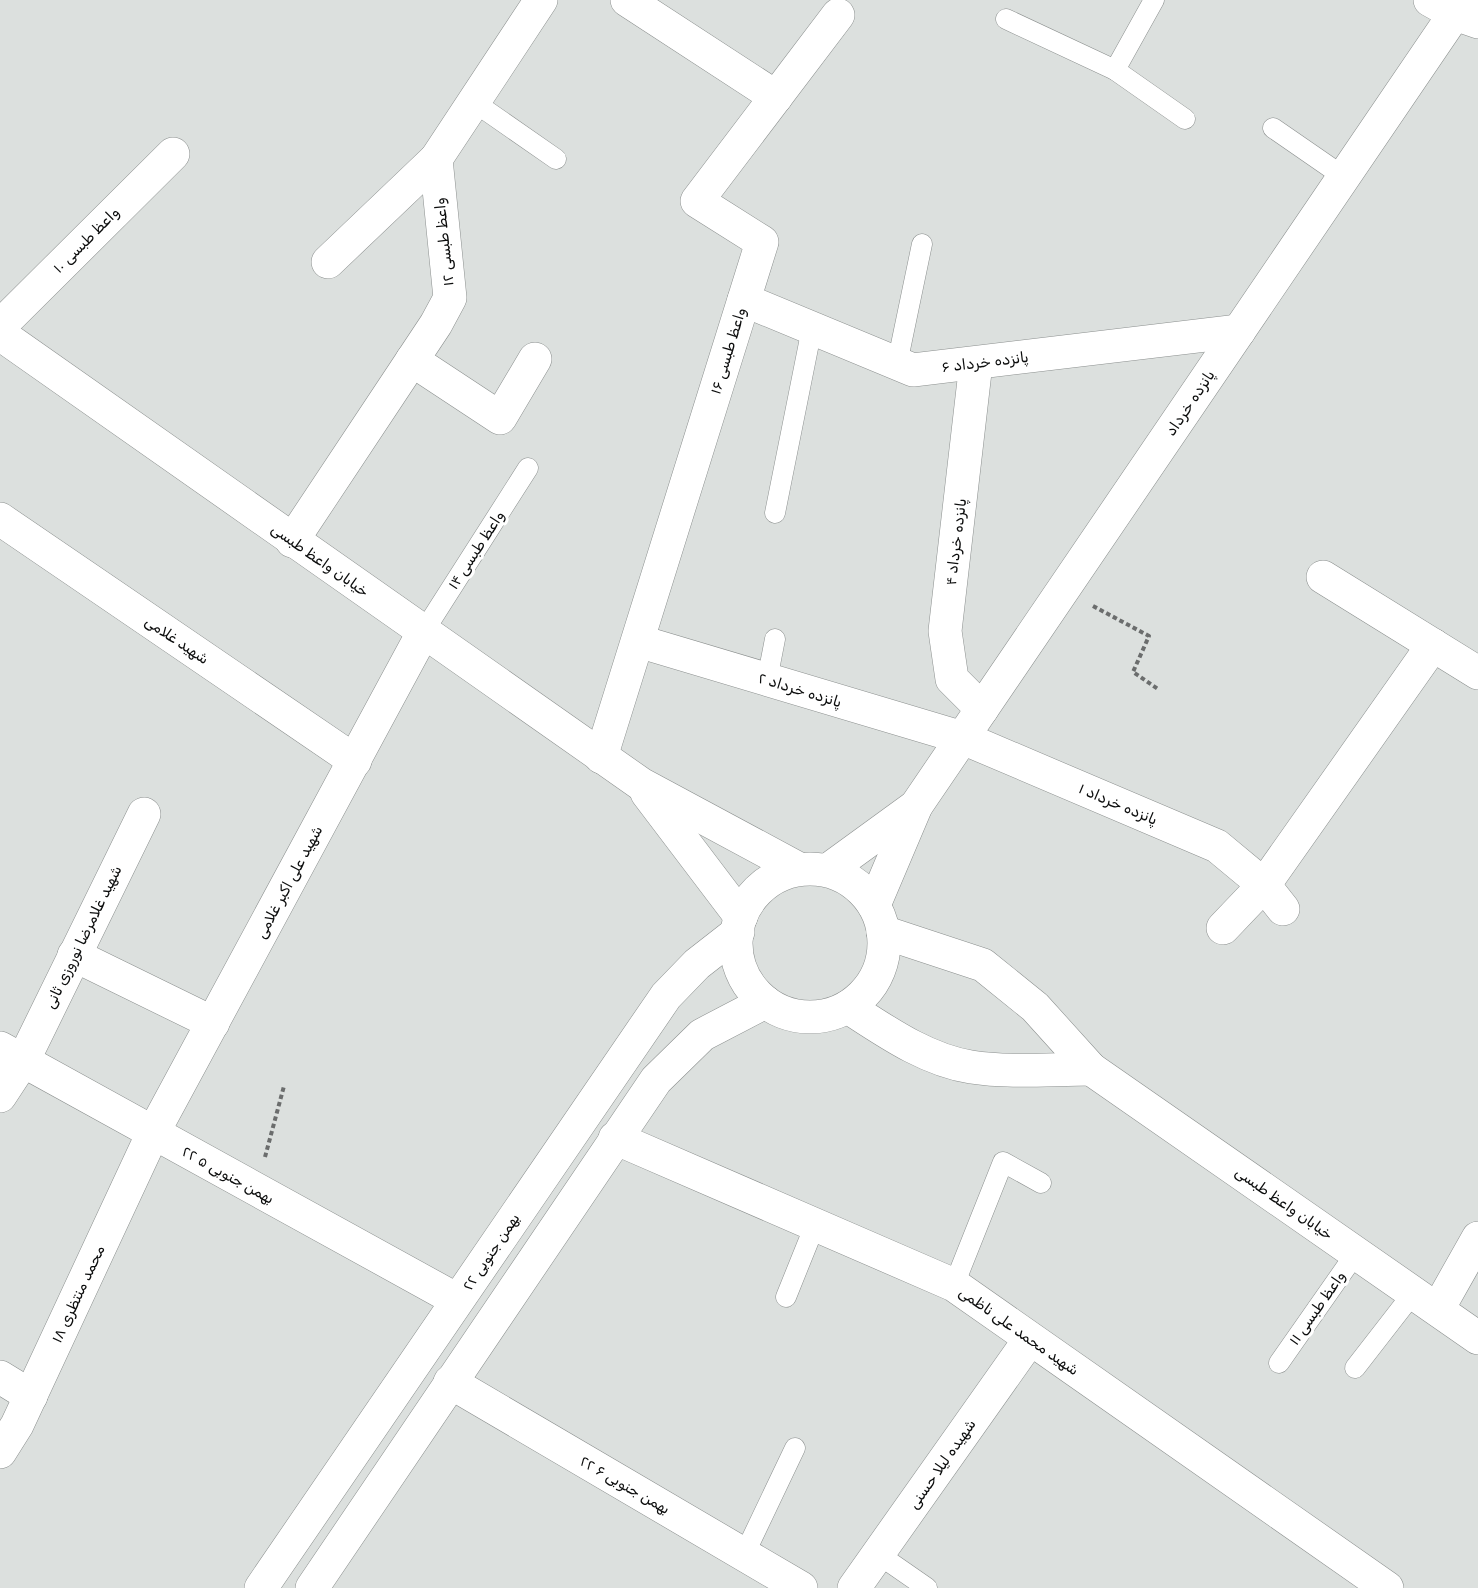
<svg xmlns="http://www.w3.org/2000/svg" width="1478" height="1588" font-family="Rubik,'Noto Sans Arabic',sans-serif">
<rect width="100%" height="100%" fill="#dce0de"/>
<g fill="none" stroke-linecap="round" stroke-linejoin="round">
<defs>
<g id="lane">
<polyline points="1006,19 1115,70 1185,119"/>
<polyline points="1115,70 1154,0"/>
<polyline points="474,102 556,159"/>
<polyline points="1273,128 1344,177"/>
<polyline points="897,364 922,244"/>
<polyline points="775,513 812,328"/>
<polyline points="424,631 528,468"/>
<polyline points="767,680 775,639"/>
<polyline points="954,1285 1003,1162 1041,1183"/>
<polyline points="786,1297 815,1225"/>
<polyline points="1279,1363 1356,1253"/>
<polyline points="1355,1368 1414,1292"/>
<polyline points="878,1554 927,1588"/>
<polyline points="744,1555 795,1448"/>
</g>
<g id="street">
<polyline points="627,0 776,97"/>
<polyline points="1430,0 1455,14 1478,22"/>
<polyline points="328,262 436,159"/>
<polyline points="744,300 913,370 1239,331"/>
<polyline points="0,326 173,154"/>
<polyline points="412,360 500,418 535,359"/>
<polyline points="976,363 945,631 952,679 982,709"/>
<polyline points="0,519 355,761"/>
<polyline points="292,541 436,324 450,298 436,159 541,0"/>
<polyline points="1323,577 1478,673"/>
<polyline points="638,641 963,738 1217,846 1264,885 1283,909"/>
<polyline points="601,757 762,242 697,201 838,15"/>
<polyline points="1223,928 1264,885 1433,645"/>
<polyline points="74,955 213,1023"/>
<polyline points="0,1048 457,1300"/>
<polyline points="0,1096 23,1061 144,814"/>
<polyline points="615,1138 954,1285 1387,1588"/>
<polyline points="1438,1309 1478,1238"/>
<polyline points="0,1377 31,1396"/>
<polyline points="450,1382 801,1588"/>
<polyline points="0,1452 17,1425 153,1133 424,631"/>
<polyline points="854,1588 1030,1339"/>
</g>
<g id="secondary">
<polyline points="0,334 641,784 799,869"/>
<polyline points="647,793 741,917"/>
<circle cx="810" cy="943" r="74"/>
<polyline points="828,870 916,806"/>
<polyline points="874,905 916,806 1464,0"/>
<polyline points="883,932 983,965 1035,1007 1091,1069 1478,1338"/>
<path d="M848 1007C885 1031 926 1060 971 1067 1009 1073 1052 1069 1091 1069"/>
<polyline points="261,1588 666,996 697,964 738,932"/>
<polyline points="312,1588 656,1080 702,1035 765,1002"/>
</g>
</defs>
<use href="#lane" stroke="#8b8f8e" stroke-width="21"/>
<use href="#street" stroke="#8b8f8e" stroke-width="34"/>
<use href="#secondary" stroke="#8b8f8e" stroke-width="34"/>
<g stroke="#6b6d6d" stroke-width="4" stroke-dasharray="4.5 3" stroke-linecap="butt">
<polyline points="1093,606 1149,636 1133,672 1158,689"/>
<polyline points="265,1157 284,1086"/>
</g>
<use href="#lane" stroke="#fff" stroke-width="20"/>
<use href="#street" stroke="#fff" stroke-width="33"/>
<use href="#secondary" stroke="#fff" stroke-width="33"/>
</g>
<g text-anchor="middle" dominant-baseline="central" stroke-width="6" stroke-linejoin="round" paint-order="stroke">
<g font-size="15" fill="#0c0d0d" stroke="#fff">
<text transform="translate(86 240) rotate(-45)">واعظ طبسی ۱۰</text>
<text transform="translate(444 242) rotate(-96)">واعظ طبسی ۱۲</text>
<text transform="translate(728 351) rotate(-73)">واعظ طبسی ۱۶</text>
<text transform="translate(985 362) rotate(-7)">پانزده خرداد ۶</text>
<text transform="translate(1190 403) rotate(-56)">پانزده خرداد</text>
<text transform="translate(956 542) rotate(-83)">پانزده خرداد ۴</text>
<text transform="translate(476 550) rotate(-57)">واعظ طبسی ۱۴</text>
<text transform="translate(320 560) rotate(35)">خیابان واعظ طبسی</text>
<text transform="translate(177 640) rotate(34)">شهید غلامی</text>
<text transform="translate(800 690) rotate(17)">پانزده خرداد ۲</text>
<text transform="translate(1118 804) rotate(23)">پانزده خرداد ۱</text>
<text transform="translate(289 882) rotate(-62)">شهید علی اکبر غلامی</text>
<text transform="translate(83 937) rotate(-64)">شهید غلامرضا نوروزی ثانی</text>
<text transform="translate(228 1175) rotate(29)">۲۲ بهمن جنوبی ۵</text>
<text transform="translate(1284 1203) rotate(35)">خیابان واعظ طبسی</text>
<text transform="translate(491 1252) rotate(-56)">۲۲ بهمن جنوبی</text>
<text transform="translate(78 1294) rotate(-65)">محمد منتظری ۱۸</text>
<text transform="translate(1317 1308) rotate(-55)">واعظ طبسی ۱۱</text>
<text transform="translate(1019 1331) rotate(35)">شهید محمد علی ناظمی</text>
<text transform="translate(942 1464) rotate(-55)">شهیده لیلا حسنی</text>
<text transform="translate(625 1485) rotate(30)">۲۲ بهمن جنوبی ۶</text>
</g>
</g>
</svg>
